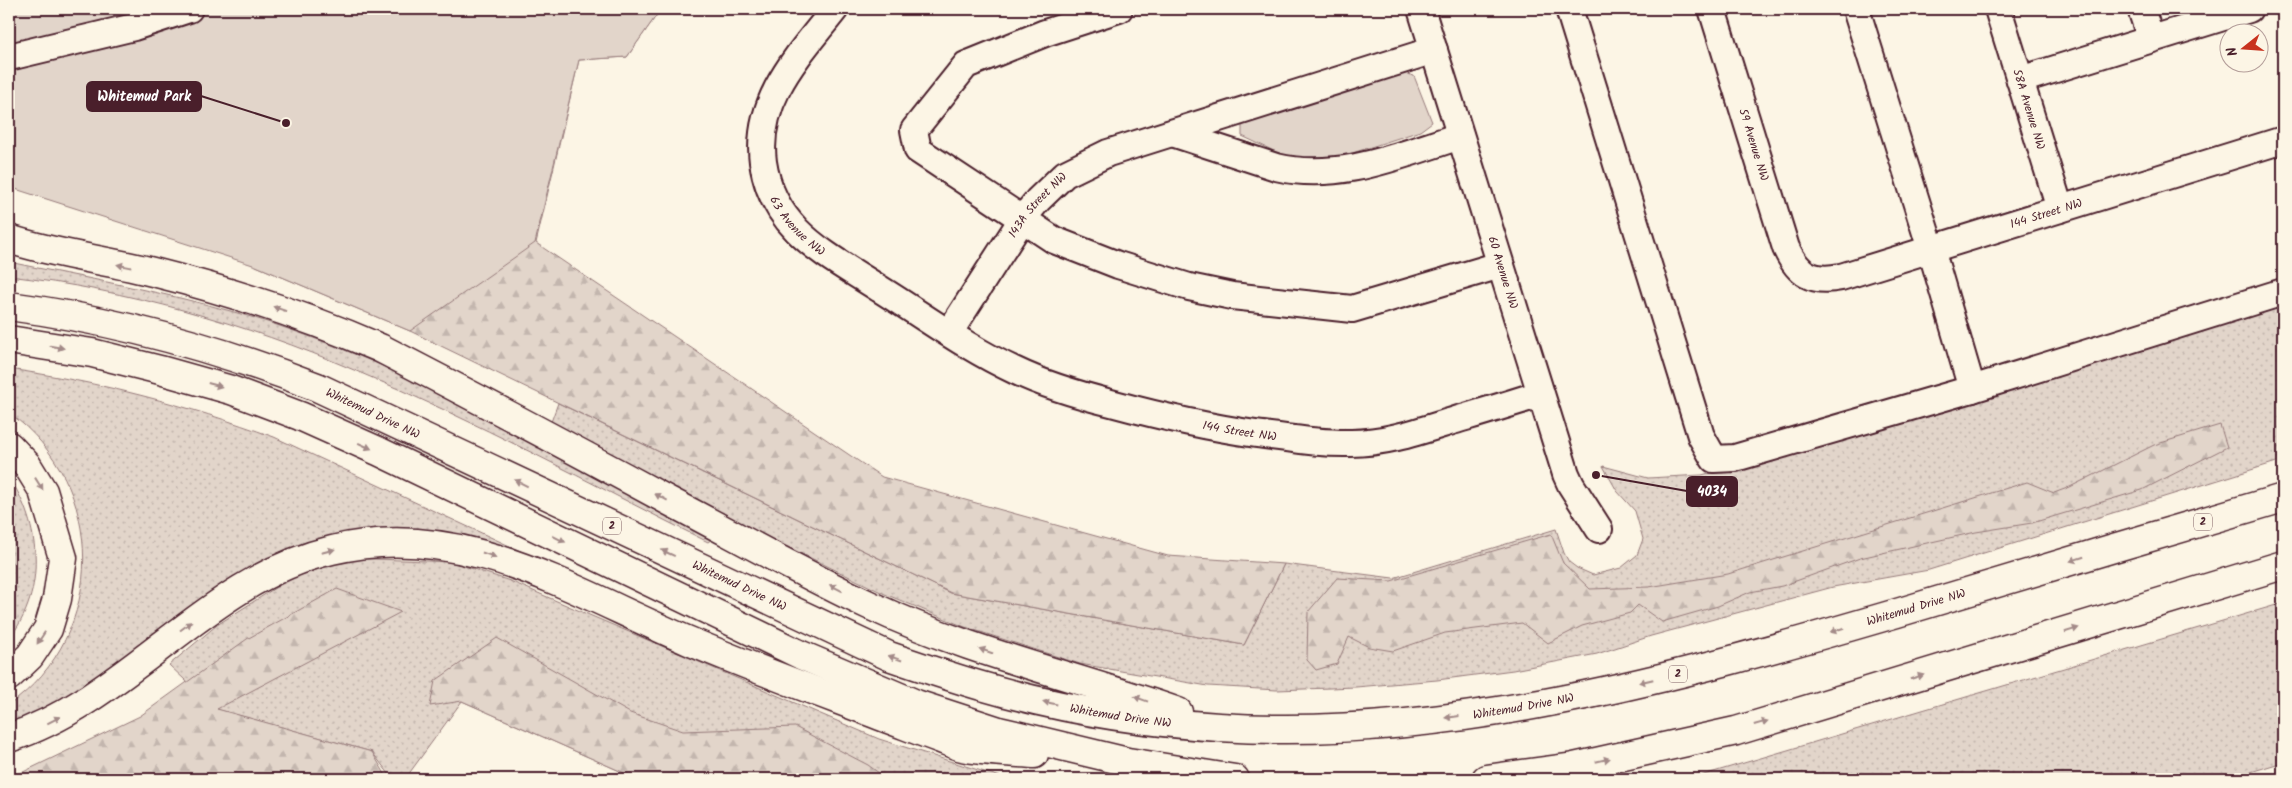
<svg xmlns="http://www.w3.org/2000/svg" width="2292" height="788" font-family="Kalam,sans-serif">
<defs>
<pattern id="grass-dots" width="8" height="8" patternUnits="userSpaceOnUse" patternTransform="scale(1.25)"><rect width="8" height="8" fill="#e2d5ca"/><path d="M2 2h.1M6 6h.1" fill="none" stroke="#c3b6ae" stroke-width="1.8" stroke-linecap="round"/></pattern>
<pattern id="forest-firs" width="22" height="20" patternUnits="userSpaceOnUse" patternTransform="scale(1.25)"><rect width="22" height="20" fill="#e2d5ca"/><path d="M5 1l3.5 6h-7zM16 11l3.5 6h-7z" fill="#c3b6ae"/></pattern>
</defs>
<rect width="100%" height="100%" fill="#fcf5e5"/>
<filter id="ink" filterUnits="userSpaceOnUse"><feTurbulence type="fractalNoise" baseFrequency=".02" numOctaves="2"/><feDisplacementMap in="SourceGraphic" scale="10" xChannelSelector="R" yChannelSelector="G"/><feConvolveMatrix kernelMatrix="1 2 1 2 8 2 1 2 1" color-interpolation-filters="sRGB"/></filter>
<g filter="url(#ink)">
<g fill="url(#grass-dots)" stroke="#967a7a">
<path d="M9 262C84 278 160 291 234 312 292 328 347 350 401 374L712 539 708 542C591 484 475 420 354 370 244 323 128 290 9 276Z"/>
<polygon points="2283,306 2283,460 1929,570 1833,587 1651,636 1597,654 1513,670 1437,680 1356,687 1277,690 1208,686 1080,664 965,627 885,594 761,534 551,422 558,403 951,593 1244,645 1284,564 1393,578 1556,529 1564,553 1569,562 1577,568 1593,575 1621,568 1637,555 1643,539 1635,511 1617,491 1603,466 1648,478 1702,475"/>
<path d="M9 369C100 382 187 405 274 437L542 561 368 532 69 697 9 727V705C109 635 108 483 9 413Z"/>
<path d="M9 477C41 526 47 590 9 639Z"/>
<polygon points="351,558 452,562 510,581 879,739 1007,779 638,779 462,701 405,779 393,779 372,752 216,709 169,665 217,625 289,579"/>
<polygon points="2283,603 2283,762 2228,779 1690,779"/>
</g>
<g fill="url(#forest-firs)" stroke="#967a7a">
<polygon points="661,9 627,57 579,60 536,243 882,477 1168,556 1284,564 1244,645 951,593 410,331 256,266 216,182 9,187"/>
<polygon points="2220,425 2227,447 2142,490 2032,523 1976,532 1860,558 1782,586 1750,592 1718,606 1662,622 1638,605 1630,613 1582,626 1548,643 1522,623 1445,633 1393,651 1369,647 1349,637 1337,664 1316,670 1307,660 1308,612 1337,578 1391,581 1551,534 1563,563 1590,589 1649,587 1728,574 2027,482 2054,493 2070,487 2154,445"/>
<polygon points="337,589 401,612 217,709 372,752 388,779 9,779 9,775 19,774 140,716 247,639"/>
<polygon points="497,638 630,713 683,731 795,727 868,765 887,779 638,779 462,701 430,706 435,681"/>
</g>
<g fill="#e2d5ca" stroke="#967a7a">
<polygon points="9,9 661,9 627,57 579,60 535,243 410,331 256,266 9,187"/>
<polygon points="1402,72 1414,76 1432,122 1420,131 1334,159 1291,159 1242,136 1242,125"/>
</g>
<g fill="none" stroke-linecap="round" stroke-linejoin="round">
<defs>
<g id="minor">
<path id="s1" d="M835 9C799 55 755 99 763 162 773 231 828 255 880 289 925 317 968 349 1016 371 1047 386 1079 395 1111 403 1159 416 1207 427 1256 434 1288 438 1319 444 1351 443 1385 443 1417 432 1449 422 1479 413 1510 404 1540 394"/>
<polyline points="1119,9 1045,33 966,65 914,130 918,150 1054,240 1118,265 1189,287 1232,296 1352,309 1500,265"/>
<path id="s2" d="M1421 9 1566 474 1571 485 1599 529"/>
<polyline points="1569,9 1701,436 1714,459 1735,458 1972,389 2283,292"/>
<path id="s3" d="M1712 9 1786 248C1798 274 1812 283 1841 277L2283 140"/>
<polyline points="1856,9 1931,249 1972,389"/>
<path id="s4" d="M1998 9 2060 209"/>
<polyline points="2141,9 2151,39"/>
<polyline points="9,57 134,27 189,9"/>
<polyline points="2020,80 2249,9"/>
<path d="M1172 133 1276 167C1339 182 1400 155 1460 136"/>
<path id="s5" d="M949 333 1023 218 1038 200 1065 174 1108 153 1434 50"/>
</g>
<g id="highway">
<path d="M9 239C57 255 108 260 157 273 233 292 308 317 380 348 477 398 573 449 669 501 736 536 801 573 869 605 968 652 1076 676 1178 712"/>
<path id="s6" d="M9 306C115 320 217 348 317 387L889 656C921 667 953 678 985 687 1061 709 1140 722 1219 727 1448 742 1679 677 1897 613 2026 574 2154 536 2283 498"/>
<polyline points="9,340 92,353 160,370 231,390 300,416 378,451 801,655 916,704 999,731 1128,762 1235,779"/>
<polyline points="9,446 27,465 43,491 63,558 57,599 48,629 30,656 9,676"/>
<path d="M9 738C130 698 206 580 332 550 463 518 573 592 689 641 753 668 818 692 883 717 902 724 921 732 941 739 949 742 958 747 967 748 989 752 1012 752 1034 754"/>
<polyline points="1486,779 1574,767 1736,731 2283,565"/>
</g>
</defs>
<use href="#minor" stroke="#4a1f2b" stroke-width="30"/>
<use href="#highway" stroke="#4a1f2b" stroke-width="31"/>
<use href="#minor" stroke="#fcf5e5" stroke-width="26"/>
<use href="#highway" stroke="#fcf5e5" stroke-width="28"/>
</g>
<defs><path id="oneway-solid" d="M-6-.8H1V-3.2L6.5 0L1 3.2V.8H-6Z" transform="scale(1.25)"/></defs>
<g fill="#a38a88">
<use href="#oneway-solid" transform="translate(124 266) rotate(-168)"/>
<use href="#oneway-solid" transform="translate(280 309) rotate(-161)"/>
<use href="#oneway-solid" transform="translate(57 347) rotate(10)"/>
<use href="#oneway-solid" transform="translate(215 385) rotate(15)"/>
<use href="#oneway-solid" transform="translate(365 446) rotate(24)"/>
<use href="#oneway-solid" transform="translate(521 483) rotate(-154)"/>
<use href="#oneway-solid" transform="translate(39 484) rotate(58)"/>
<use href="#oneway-solid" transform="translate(661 497) rotate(-152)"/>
<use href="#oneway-solid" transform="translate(559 539) rotate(26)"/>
<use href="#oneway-solid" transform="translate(328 551) rotate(-15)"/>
<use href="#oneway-solid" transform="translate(668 553) rotate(-155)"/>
<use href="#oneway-solid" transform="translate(489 555) rotate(19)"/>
<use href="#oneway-solid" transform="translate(2077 559) rotate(163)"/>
<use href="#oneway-solid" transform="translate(836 588) rotate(-153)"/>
<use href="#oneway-solid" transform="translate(186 626) rotate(-37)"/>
<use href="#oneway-solid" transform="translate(1837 630) rotate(163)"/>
<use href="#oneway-solid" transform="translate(2072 630) rotate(-17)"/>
<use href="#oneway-solid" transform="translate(41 638) rotate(123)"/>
<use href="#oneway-solid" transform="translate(986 651) rotate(-161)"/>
<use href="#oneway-solid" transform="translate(895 658) rotate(-161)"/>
<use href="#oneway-solid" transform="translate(1917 677) rotate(-17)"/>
<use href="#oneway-solid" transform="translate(1646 681) rotate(167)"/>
<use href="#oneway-solid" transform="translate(1141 699) rotate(-160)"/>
<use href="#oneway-solid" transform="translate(1050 703) rotate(-168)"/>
<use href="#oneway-solid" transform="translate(1452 717) rotate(173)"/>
<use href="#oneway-solid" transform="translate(54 720) rotate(-27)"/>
<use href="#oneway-solid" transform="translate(1761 723) rotate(-16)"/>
<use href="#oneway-solid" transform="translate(1603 760) rotate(-13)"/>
</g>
</g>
<g text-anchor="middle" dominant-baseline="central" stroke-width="4.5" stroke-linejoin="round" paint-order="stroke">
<g fill="#fcf5e5" stroke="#7f5f63" stroke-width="1">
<rect x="2194" y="513.5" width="18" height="17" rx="4"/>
<rect x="603" y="517.5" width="18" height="17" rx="4"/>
<rect x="1669" y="665.5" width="18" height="17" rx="4"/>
</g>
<g font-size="11" font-weight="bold" fill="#4a1f2b">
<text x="2203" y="522">2</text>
<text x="612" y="526">2</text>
<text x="1678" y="674">2</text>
</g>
<g font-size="12" fill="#4a1f2b" stroke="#fcf5e5">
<text stroke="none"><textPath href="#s4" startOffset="105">58A Avenue NW</textPath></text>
<text stroke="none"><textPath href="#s3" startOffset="142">59 Avenue NW</textPath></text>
<text stroke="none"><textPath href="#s5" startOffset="156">143A Street NW</textPath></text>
<text stroke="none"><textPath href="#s3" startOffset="534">144 Street NW</textPath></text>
<text stroke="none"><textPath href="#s1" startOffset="249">63 Avenue NW</textPath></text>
<text stroke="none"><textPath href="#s2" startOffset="276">60 Avenue NW</textPath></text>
<text stroke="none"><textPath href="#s6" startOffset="381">Whitemud Drive NW</textPath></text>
<text stroke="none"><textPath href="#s1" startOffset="745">144 Street NW</textPath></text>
<text stroke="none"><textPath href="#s6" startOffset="786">Whitemud Drive NW</textPath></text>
<text stroke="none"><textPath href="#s6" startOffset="2001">Whitemud Drive NW</textPath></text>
<text stroke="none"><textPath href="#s6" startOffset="1596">Whitemud Drive NW</textPath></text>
<text stroke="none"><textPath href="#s6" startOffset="1191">Whitemud Drive NW</textPath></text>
</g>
</g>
<path fill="none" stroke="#4a1f2b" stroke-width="2" d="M286 123L201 96M1596 475L1687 491"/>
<g fill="#4a1f2b" stroke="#fcf5e5" stroke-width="2">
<circle cx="286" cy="123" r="5"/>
<circle cx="1596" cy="475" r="5"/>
</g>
<g fill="#4a1f2b" stroke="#4a1f2b" stroke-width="2">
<rect x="87" y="82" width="114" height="29" rx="5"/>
<rect x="1687" y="477" width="50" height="29" rx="5"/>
</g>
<g font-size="14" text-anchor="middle" font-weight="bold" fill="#fff">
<text x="144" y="101">Whitemud Park</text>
<text x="1712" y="496">4034</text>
</g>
<rect width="2292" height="788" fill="none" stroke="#fcf5e5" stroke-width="30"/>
<rect x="15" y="15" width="2262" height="758" fill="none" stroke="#4a1f2b" stroke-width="2" filter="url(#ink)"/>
<g transform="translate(2244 48) rotate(253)"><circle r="24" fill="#fcf5e5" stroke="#b59f9b"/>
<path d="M0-4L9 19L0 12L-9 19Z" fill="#c8321e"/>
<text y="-8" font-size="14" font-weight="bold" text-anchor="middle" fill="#4a1f2b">N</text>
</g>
</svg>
